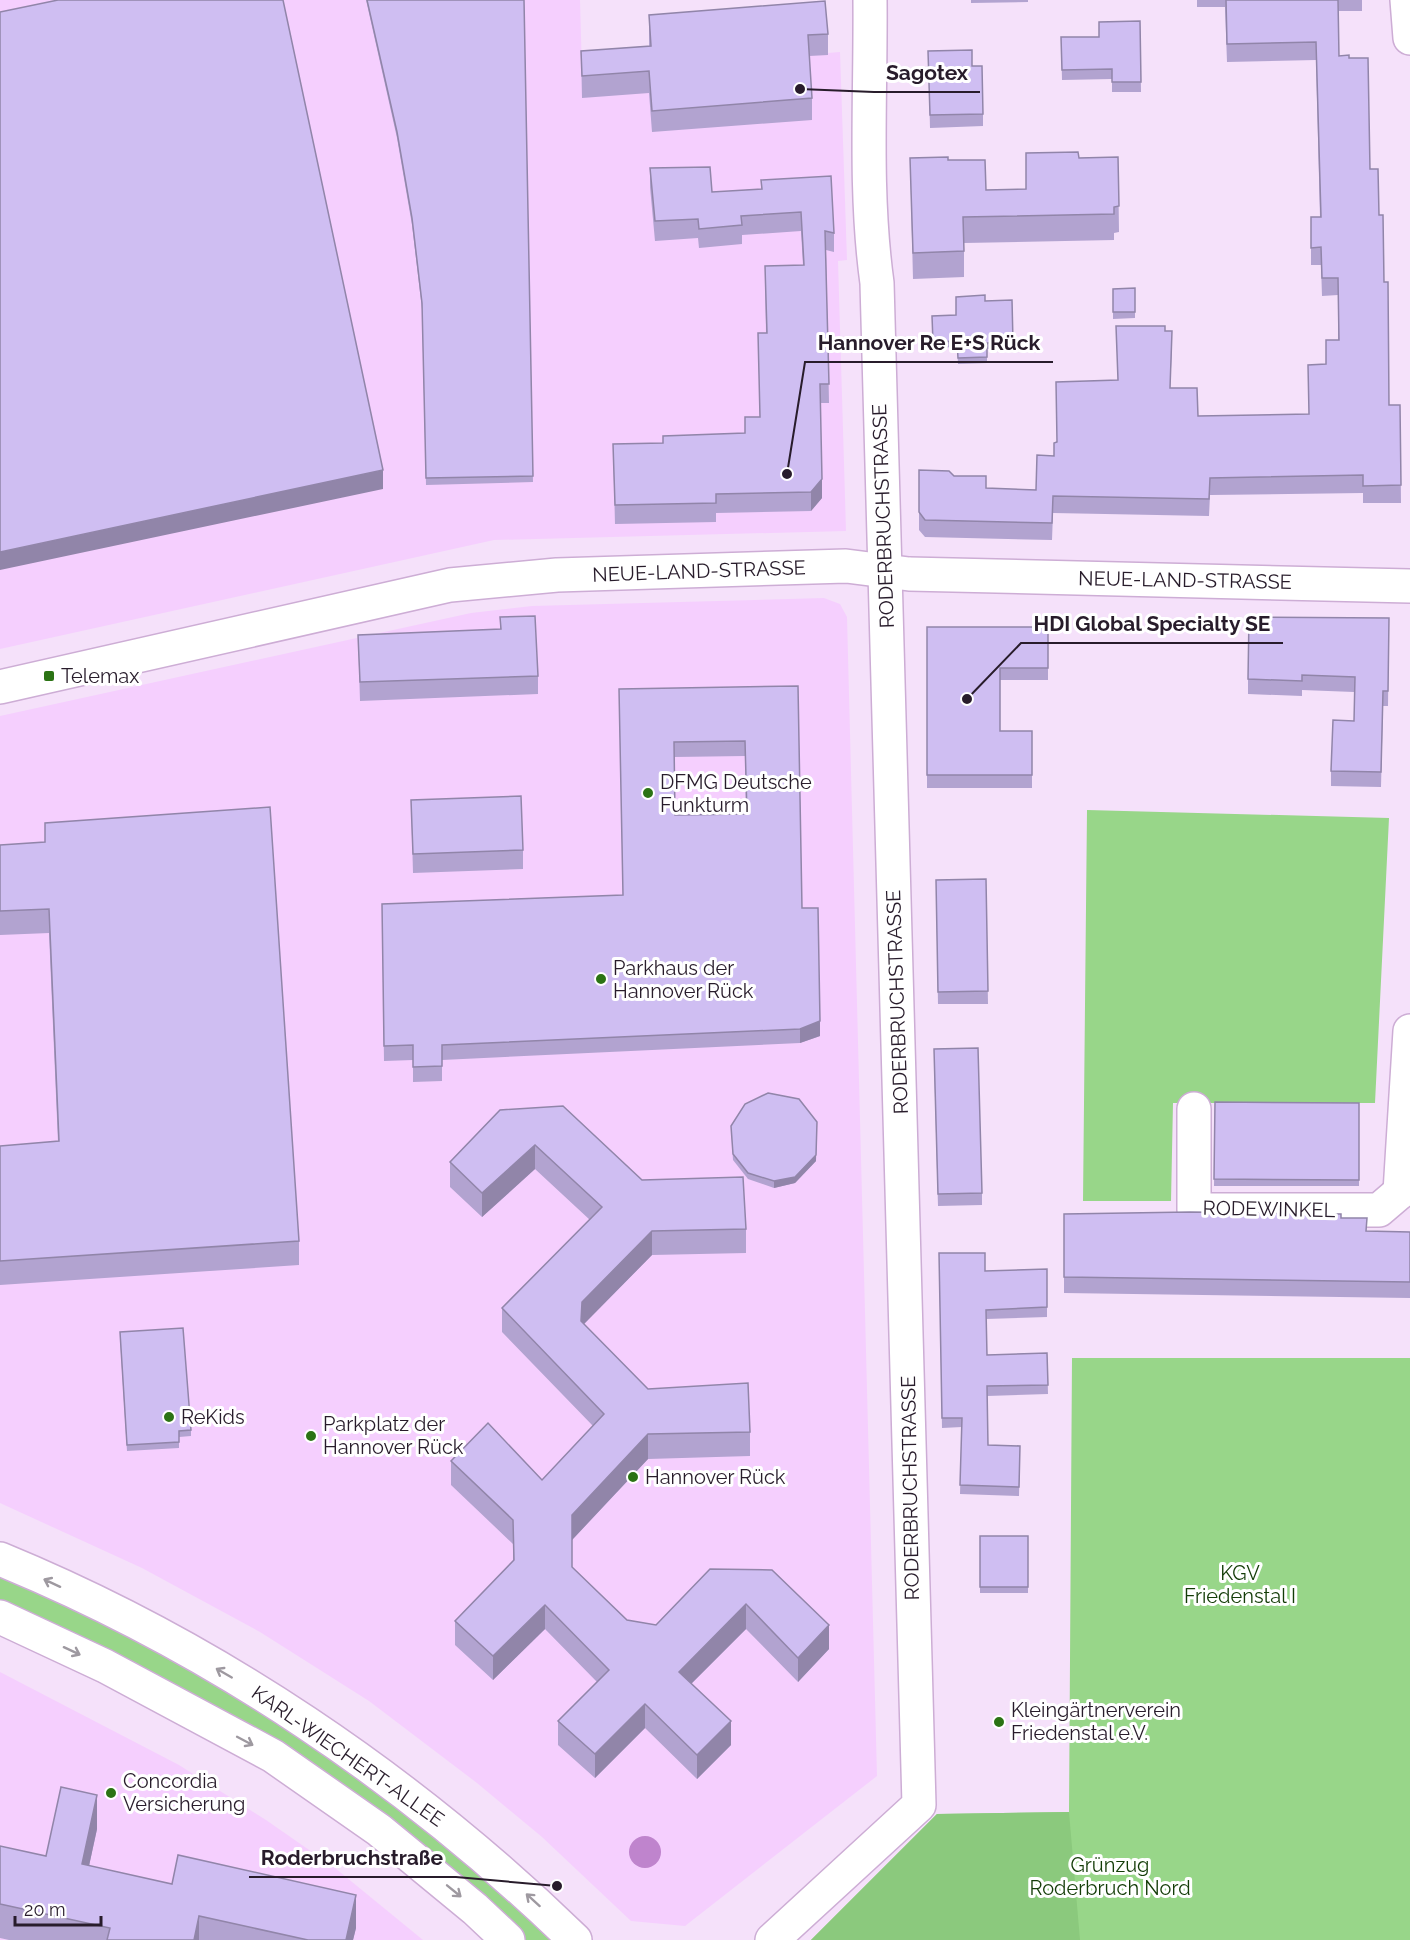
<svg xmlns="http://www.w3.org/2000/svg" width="1410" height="1940" font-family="Raleway,sans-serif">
<rect width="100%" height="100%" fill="#f5e1fa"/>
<g fill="#f5cffe">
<polygon points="0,0 580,0 582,73 840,52 847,260 838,261 846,531 494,540 0,649"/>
<polygon points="824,598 840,604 847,617 877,1776 685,1926 631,1921 542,1837 477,1783 369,1701 260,1632 142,1568 0,1503 0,716 471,613 532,606"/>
<polygon points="0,1672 179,1765 266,1820 335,1868 423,1940 0,1940"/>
</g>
<g fill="#98d689">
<polygon points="1087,810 1389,818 1375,1103 1173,1103 1171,1201 1083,1201"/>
<polygon points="1072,1358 1410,1358 1410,1940 811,1940 937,1814 1069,1812"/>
<polygon points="0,1559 292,1713 574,1940 504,1940 379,1830 0,1617"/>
</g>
<polygon fill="#8bc97d" points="1069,1812 1080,1940 811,1940 937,1814"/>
<circle fill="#bf84cd" cx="645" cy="1852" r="16"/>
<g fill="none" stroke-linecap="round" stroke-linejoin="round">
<defs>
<g id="minor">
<polyline points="1407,0 1410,38"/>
<polyline points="0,687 450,585 557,575 846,566 909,574 1410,586"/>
<polyline points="1194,1109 1194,1210 1379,1210 1400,1192"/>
<polyline points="1400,1192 1410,1031"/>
<path d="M772 1940 919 1805 877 283C864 189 871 95 870 0"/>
</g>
<g id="major">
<path d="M0 1559C214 1647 410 1780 575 1940"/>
<polyline points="0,1617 105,1666 273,1756 379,1830 475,1909 508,1940"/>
</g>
</defs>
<use href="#minor" stroke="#cdadd5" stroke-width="36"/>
<use href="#major" stroke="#cdadd5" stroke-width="36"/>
<use href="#minor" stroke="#fff" stroke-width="33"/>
<use href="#major" stroke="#fff" stroke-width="33"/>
</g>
<g fill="#b2a3d0" fill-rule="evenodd">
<polygon points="366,0 524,0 533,482 426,485 422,309 412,225 397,138"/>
<polygon points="971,0 1028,0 1028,2 971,3"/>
<polygon points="1197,0 1362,0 1362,11 1338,11 1339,56 1349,58 1379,215 1384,282 1389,405 1400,405 1401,503 1363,503 1363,493 1210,495 1209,516 1053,513 1052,540 925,537 919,530 919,470 954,476 986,488 1036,490 1054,456 1056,442 1118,380 1116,326 1165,331 1172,349 1170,388 1198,416 1309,414 1326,365 1338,340 1338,295 1322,296 1321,265 1311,265 1311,217 1320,217 1316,60 1227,62 1225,7 1197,7"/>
<polygon points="649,15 828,34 828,55 809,56 812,98 812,120 652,132 649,93 582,98 581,51 649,46"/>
<polygon points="1140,21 1141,92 1112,92 1112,79 1062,80 1061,37 1099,37"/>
<polygon points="928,51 972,66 983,114 983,126 930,128"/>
<polygon points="1118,157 1119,232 1114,233 1114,240 964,243 964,277 913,279 910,158 948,160 986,190 1026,189 1079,158"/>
<polygon points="650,168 712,192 761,189 761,180 834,233 834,252 826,250 829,403 820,403 822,498 811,511 716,513 716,522 615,524 613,444 663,443 745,433 760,417 758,333 766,333 765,266 803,265 801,231 742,235 742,244 699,248 698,238 655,241 650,187"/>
<polygon points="1135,288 1135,318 1113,319 1113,289"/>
<polygon points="1012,300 1013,348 987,349 987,363 958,364 957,347 933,348 932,316 956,315 985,301"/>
<polygon points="500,617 538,676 538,694 360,701 358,635 500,629"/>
<polygon points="1389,618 1388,706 1383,706 1381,787 1331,786 1331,771 1354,721 1354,692 1302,690 1302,696 1248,694 1248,679"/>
<polygon points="927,627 1048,627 1048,680 1000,680 1000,731 1032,731 1032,788 927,788"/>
<path d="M798 686 802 908 820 1036 800 1043 442 1060V1081L413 1082V1060L384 1061 382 904 623 895 619 689ZM745 756 746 814 675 815 674 757Z"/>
<polygon points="411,800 523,850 523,869 413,873"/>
<polygon points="45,823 299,1241 299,1265 0,1285 0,1146 58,1142 49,933 0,935 0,845 45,842"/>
<polygon points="986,879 988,1004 938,1004 936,880"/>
<polygon points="934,1061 982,1193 982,1205 938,1206"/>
<polygon points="1215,1102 1359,1103 1359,1186 1214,1186"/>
<polygon points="500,1110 642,1180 746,1229 746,1253 652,1255 584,1324 648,1389 750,1432 750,1456 648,1459 572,1540 572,1568 627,1620 656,1625 710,1569 829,1649 798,1682 746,1629 691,1684 731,1745 697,1779 645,1728 595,1778 558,1745 558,1721 597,1682 545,1629 493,1680 455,1645 455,1621 513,1561 513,1544 451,1485 451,1461 542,1480 593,1426 502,1332 502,1308 590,1220 535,1169 482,1217 450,1187 450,1162"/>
<polygon points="731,1126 816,1161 795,1183 774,1188 748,1179 733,1160"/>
<polygon points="1064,1214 1341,1218 1367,1231 1410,1232 1410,1298 1064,1293"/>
<polygon points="939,1253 985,1271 1047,1269 1047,1317 986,1319 987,1355 1047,1353 1048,1394 987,1396 988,1445 1020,1446 1019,1496 960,1494 962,1427 942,1428"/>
<polygon points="120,1338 191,1430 191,1436 179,1437 179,1448 127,1451"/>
<rect x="980" y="1536" width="48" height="57"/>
<polygon points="97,1829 89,1866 356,1928 353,1940 9,1940 0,1938 0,1846 46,1856"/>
</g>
<g fill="#9185a9">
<polygon points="383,470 383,489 0,570 0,552"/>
<polygon points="822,479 822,498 811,511 811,492"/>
<polygon points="820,1021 820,1036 800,1043 800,1029"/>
<polygon points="817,1122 816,1161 795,1183 774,1188 774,1181"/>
<polygon points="535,1145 535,1169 482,1217 482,1193"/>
<polygon points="652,1231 652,1255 582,1326 581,1321 582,1302"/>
<polygon points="648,1434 648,1459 572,1540 572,1515"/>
<polygon points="746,1604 746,1629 679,1696 679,1672"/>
<polygon points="545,1605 545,1629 493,1680 493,1656"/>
<polygon points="829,1625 829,1649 798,1682 798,1658"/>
<polygon points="645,1704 645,1728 595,1778 595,1754"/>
<polygon points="731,1721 731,1745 697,1779 697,1755"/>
<polygon points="97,1795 97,1829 82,1898 82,1864"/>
<polygon points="356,1895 356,1928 353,1940 346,1940"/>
<polygon points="199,1916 199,1940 194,1940"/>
</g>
<g fill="#cfbef2" stroke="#9185a9" stroke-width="1.5" fill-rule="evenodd">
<polygon points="58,0 283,0 383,470 0,552 0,12"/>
<polygon points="367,0 524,0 533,476 426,478 422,303 412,218 397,132"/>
<polygon points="1226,0 1338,0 1339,56 1349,55 1349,58 1368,58 1370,169 1378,169 1379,215 1383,215 1384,282 1388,282 1389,405 1400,405 1401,485 1363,486 1363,475 1210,478 1209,499 1053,496 1052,523 925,520 919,512 919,470 949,471 954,476 986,476 986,488 1036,490 1037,455 1054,456 1054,443 1057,442 1056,382 1118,380 1116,326 1165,326 1165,331 1172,331 1170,388 1197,388 1198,416 1309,414 1308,365 1326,364 1326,340 1339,340 1338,278 1322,278 1321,247 1311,248 1311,217 1321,217 1316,42 1227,44"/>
<polygon points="825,1 828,34 808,35 812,98 652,111 649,71 582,76 581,51 651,46 649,15"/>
<polygon points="1140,21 1141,82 1112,82 1112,69 1062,70 1061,37 1099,37 1099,22"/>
<polygon points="972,50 972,66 982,66 983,114 930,115 928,51"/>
<polygon points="1078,152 1079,158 1118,157 1119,206 1114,207 1114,214 963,217 964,251 913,253 910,158 948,157 948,160 985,160 986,190 1026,189 1026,153"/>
<polygon points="710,167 712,192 762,189 761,180 831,176 834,233 825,231 829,384 820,384 822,479 811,492 716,494 716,503 615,505 613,444 663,443 663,436 745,433 745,417 760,417 758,333 767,333 765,266 804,265 801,212 741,216 742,225 699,229 698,219 655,221 650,168"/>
<polygon points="1135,288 1135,312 1113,312 1113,289"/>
<polygon points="985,295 985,301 1012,300 1013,342 987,343 987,357 958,358 957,341 933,342 932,316 956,315 956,297"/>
<polygon points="535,616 538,676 360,682 358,635 501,629 500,617"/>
<polygon points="1249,617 1389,618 1388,691 1383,691 1381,772 1331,771 1333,720 1354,721 1355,677 1302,675 1302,681 1248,679"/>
<polygon points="927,627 1048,627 1048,668 1000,668 1000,731 1032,731 1032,775 927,775"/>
<path d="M798 686 802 908H818L820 1021 800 1029 442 1045V1066L413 1067V1045L384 1046 382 904 623 895 619 689ZM745 741 747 814 675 815 674 742Z"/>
<polygon points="521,796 523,850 413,854 411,800"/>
<polygon points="270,807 299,1241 0,1261 0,1146 59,1141 49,909 0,911 0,845 45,842 45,823"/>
<polygon points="986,879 988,991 938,992 936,880"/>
<polygon points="978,1048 982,1193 938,1194 934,1049"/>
<polygon points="768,1093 799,1099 817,1122 816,1155 795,1177 774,1181 748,1173 733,1154 731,1126 745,1104"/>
<polygon points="1215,1102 1359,1103 1359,1180 1214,1179"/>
<polygon points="563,1106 642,1180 743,1177 746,1229 652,1231 582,1302 581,1321 648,1389 748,1383 750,1432 648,1434 572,1515 572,1567 627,1620 656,1625 710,1569 772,1570 829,1625 798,1658 746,1604 679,1672 731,1721 697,1755 645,1704 595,1754 558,1721 609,1670 545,1605 493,1656 455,1621 514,1560 513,1520 451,1461 488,1423 542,1480 604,1414 502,1308 602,1207 535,1145 482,1193 450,1162 500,1110"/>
<polygon points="1190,1212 1341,1214 1341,1218 1367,1218 1366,1231 1410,1232 1410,1282 1064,1277 1064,1214"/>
<polygon points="939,1253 985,1253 985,1271 1047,1269 1047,1307 986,1310 987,1355 1047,1353 1048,1385 987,1386 988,1445 1020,1446 1019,1487 960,1485 962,1418 942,1418"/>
<polygon points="183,1328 191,1430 179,1431 179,1442 127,1445 120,1332"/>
<rect x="980" y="1536" width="48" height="51"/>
<polygon points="61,1787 97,1795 82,1864 172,1884 178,1855 356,1895 346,1940 308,1940 199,1916 194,1940 107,1940 110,1928 0,1904 0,1846 46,1856"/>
</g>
<defs><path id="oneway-shaft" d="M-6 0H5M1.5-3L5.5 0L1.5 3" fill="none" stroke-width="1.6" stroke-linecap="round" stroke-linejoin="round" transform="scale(1.5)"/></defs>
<g stroke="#9e99a0">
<use href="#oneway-shaft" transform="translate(52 1583) rotate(-155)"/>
<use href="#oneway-shaft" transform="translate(72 1651) rotate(25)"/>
<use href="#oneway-shaft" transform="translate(224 1673) rotate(-150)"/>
<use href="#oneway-shaft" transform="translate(245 1741) rotate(28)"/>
<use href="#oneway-shaft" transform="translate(454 1891) rotate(39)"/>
<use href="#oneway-shaft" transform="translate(533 1900) rotate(-138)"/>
</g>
<g fill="#2b7314" stroke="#fff" stroke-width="2">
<rect x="43" y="670" width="12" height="12" rx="3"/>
<circle cx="648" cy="793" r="6"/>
<circle cx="601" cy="979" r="6"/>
<circle cx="169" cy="1417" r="6"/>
<circle cx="311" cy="1436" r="6"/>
<circle cx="633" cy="1477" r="6"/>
<circle cx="999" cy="1722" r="6"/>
<circle cx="111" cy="1793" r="6"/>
</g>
<g text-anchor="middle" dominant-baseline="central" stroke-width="6" stroke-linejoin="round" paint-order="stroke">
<g font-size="20" fill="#281c2b" stroke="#fff">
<text transform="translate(883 516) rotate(-92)">RODERBRUCHSTRASSE</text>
<text transform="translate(699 571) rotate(-2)">NEUE-LAND-STRASSE</text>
<text transform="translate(1185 580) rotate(1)">NEUE-LAND-STRASSE</text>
<text transform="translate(897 1002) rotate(-92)">RODERBRUCHSTRASSE</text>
<text transform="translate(1269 1209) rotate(1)">RODEWINKEL</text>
<text transform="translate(910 1488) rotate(-91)">RODERBRUCHSTRASSE</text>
<text transform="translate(348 1756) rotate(35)">KARL-WIECHERT-ALLEE</text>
</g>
<g font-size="20" fill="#281c2b" stroke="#fff" text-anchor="start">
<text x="61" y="676">Telemax</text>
<text x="660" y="782">DFMG Deutsche<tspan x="660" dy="23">Funkturm</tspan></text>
<text x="613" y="968">Parkhaus der<tspan x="613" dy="23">Hannover Rück</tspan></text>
<text x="181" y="1417">ReKids</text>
<text x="323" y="1424">Parkplatz der<tspan x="323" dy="23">Hannover Rück</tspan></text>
<text x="645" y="1477">Hannover Rück</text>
<text x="1011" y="1710">Kleingärtnerverein<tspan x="1011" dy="23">Friedenstal e.V.</tspan></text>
<text x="123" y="1781">Concordia<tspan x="123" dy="23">Versicherung</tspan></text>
</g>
<g font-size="20" fill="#133c07" stroke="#fff">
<text x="1240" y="1573">KGV<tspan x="1240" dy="23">Friedenstal I</tspan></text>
<text x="1110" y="1865">Grünzug<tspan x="1110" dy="23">Roderbruch Nord</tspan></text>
</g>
</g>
<path fill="none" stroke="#281c2b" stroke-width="2" d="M800 89L874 92H980M787 474L805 362H1053M967 699L1021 643H1283M557 1886L456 1877H249"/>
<g fill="#281c2b" stroke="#fff" stroke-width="2">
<circle cx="800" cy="89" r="6"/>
<circle cx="787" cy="474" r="6"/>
<circle cx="967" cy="699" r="6"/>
<circle cx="557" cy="1886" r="6"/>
</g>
<g font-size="21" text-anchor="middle" font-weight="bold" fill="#281c2b" stroke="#fff" stroke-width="6" stroke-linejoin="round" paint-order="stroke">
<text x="927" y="80">Sagotex</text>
<text x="929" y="350">Hannover Re E+S Rück</text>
<text x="1152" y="631">HDI Global Specialty SE</text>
<text x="352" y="1865">Roderbruchstraße</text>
</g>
<path d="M15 1916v9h86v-9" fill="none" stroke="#281c2b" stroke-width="3"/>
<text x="24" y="1916" font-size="18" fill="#281c2b" stroke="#ffffff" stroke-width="4.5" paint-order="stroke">20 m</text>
</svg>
